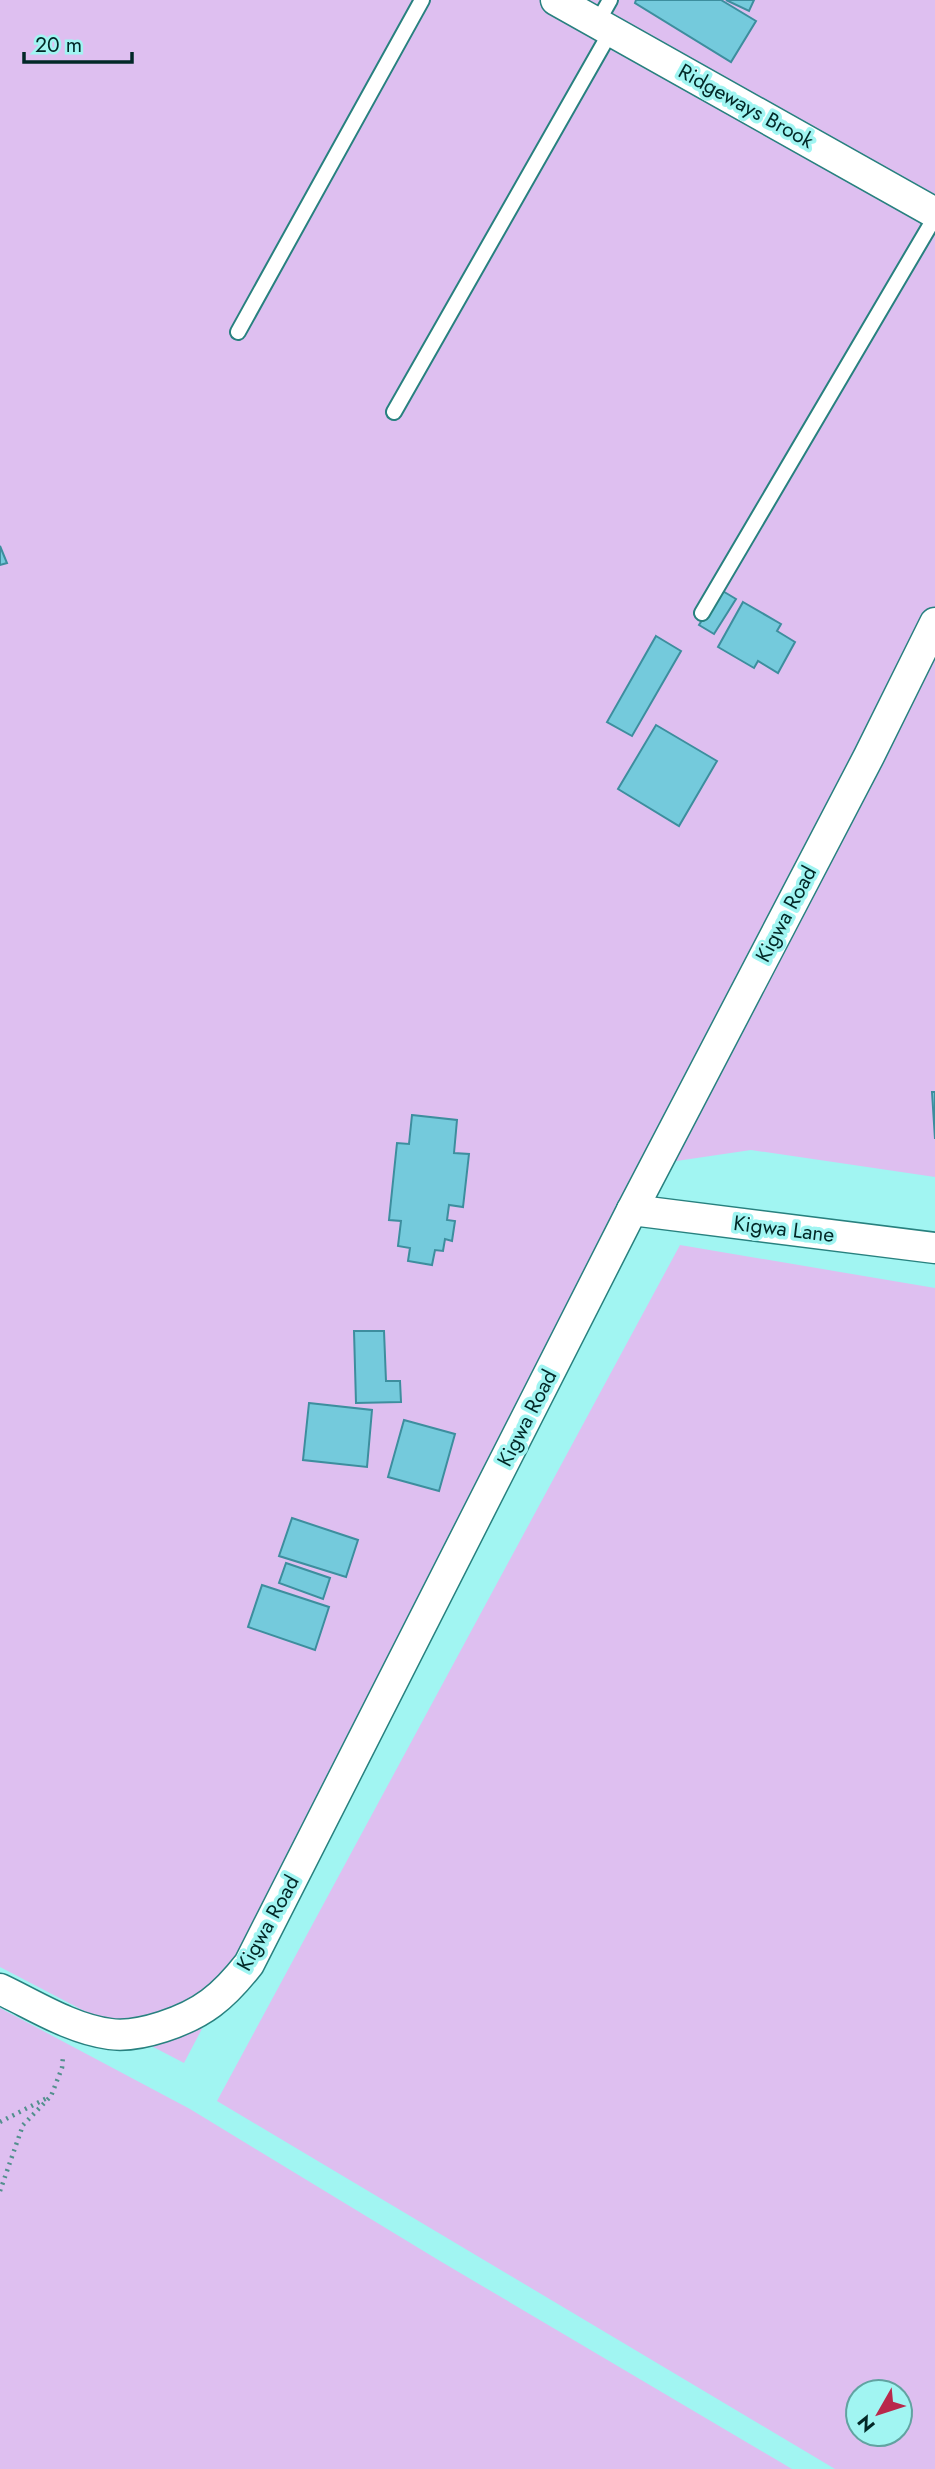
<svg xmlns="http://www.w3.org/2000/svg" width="935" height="2469" font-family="Jost,sans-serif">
<rect width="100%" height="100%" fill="#a1f5f2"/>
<g fill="#debff0" fill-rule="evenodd">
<polygon points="0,0 935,0 935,1177 751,1150 656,1164 184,2063 0,1967"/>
<path d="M680 1245 935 1288V2469H835L217 2101ZM858 2392H900V2434H858Z"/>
<polygon points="0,2008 190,2109 440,2261 792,2469 0,2469"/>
</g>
<g fill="#74cadc" stroke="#3d8e9e" stroke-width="2">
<polygon points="636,0 721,0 756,21 731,62 635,3"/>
<polygon points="726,0 754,0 749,11"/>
<polygon points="0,546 7,563 0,565"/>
<polygon points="721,590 736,599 714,634 699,625"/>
<polygon points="743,602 781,624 777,631 795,642 778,673 758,661 754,668 718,647"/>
<polygon points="656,636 681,651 632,736 607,722"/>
<polygon points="656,725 717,761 679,826 618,789"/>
<polygon points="932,1092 935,1092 935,1139"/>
<polygon points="412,1115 457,1120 454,1153 469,1154 463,1207 449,1205 447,1220 455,1221 452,1241 445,1239 443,1251 435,1250 432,1265 408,1261 410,1248 398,1246 401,1221 389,1220 397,1143 409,1144"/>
<polygon points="354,1331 384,1331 386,1381 400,1381 401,1402 356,1403"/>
<polygon points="309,1403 372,1410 367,1467 303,1460"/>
<polygon points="404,1420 455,1434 439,1491 388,1477"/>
<polygon points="292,1518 358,1540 346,1577 279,1556"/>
<polygon points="286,1563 330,1578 323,1599 279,1583"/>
<polygon points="262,1585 329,1607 315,1650 248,1627"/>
</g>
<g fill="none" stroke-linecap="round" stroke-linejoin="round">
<defs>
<g id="service">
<polyline points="597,23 610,0"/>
<polyline points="238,332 422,0"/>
<polyline points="394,412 611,31"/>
<polyline points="702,613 935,217"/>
</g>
<g id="minor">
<polyline points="556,0 935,213"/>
<polyline points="632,1210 935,1248"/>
<path d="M0 1989C34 2005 71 2029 110 2034 140 2038 187 2021 211 2003 226 1992 238 1978 249 1964L632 1210 869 756 935 623"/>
</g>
</defs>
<use href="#service" stroke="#28817f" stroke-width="18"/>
<use href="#minor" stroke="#28817f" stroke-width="33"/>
<g stroke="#528f8d" stroke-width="4.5" stroke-dasharray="2 5" stroke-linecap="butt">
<polyline points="0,2122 47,2098"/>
<polyline points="0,2191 23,2125 51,2096 62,2068 63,2057"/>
</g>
<use href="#service" stroke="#fff" stroke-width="14"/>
<use href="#minor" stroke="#fff" stroke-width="30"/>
</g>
<g text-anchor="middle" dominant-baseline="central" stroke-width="7" stroke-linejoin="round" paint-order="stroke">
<g font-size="21" fill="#022827" stroke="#a1f5f2">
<text transform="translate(746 106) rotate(29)">Ridgeways Brook</text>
<text transform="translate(786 914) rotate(-62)">Kigwa Road</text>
<text transform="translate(784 1229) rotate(7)">Kigwa Lane</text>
<text transform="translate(527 1418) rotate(-63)">Kigwa Road</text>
<text transform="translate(268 1923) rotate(-61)">Kigwa Road</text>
</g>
</g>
<g transform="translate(879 2413) rotate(231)"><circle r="33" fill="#a1f5f2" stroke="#61a3a1" stroke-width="2"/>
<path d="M0-5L12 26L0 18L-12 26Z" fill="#b9284b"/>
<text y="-10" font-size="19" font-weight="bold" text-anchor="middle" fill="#022827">N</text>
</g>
<path d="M24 52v10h108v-10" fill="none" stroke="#022827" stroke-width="3.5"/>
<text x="35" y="52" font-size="21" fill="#022827" stroke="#a1f5f2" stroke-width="5" paint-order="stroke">20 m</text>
</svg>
